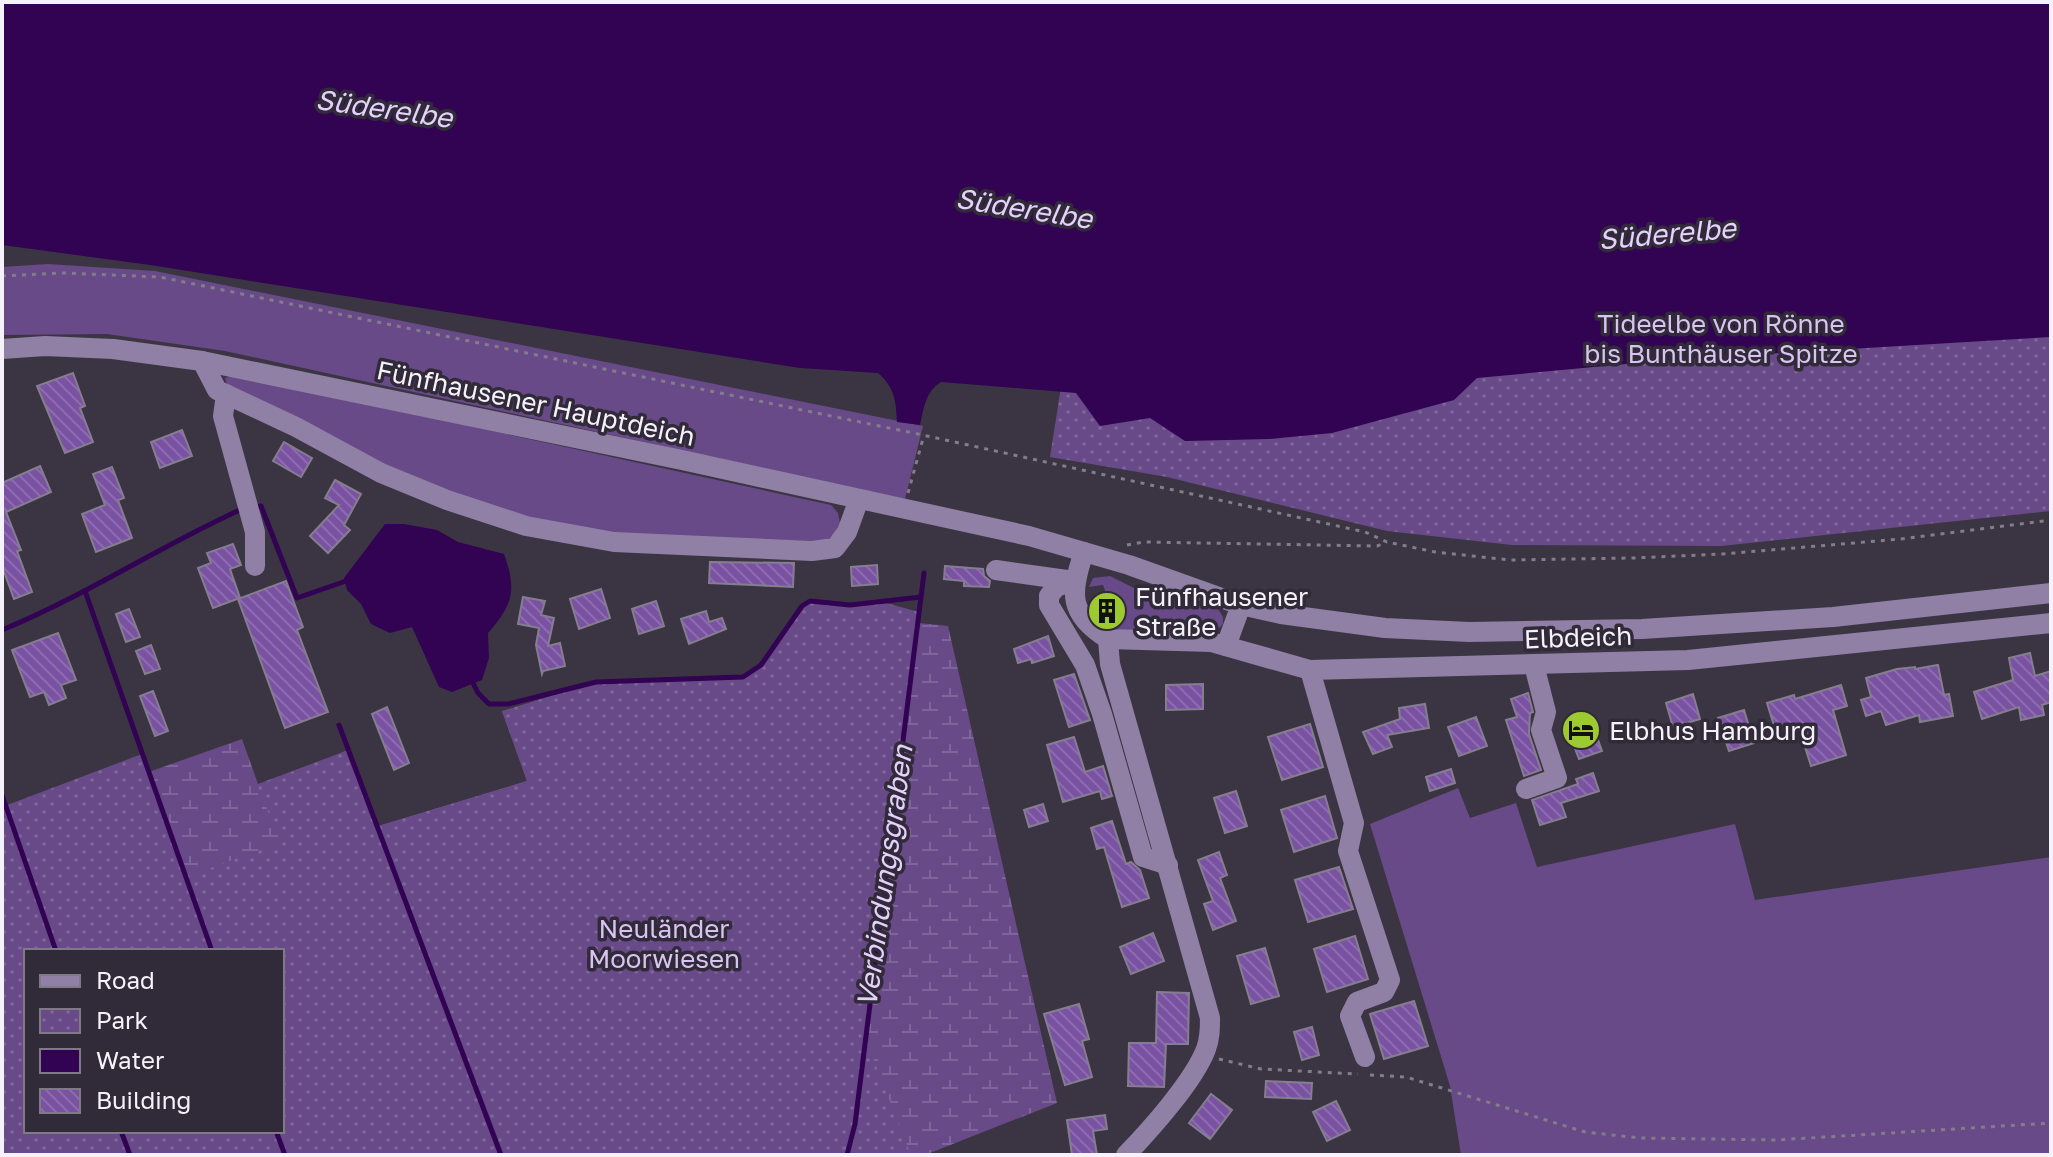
<svg xmlns="http://www.w3.org/2000/svg" width="2053" height="1157" font-family="'Golos Text',sans-serif">
<defs>
<pattern id="wetland-marsh" width="20" height="14" patternUnits="userSpaceOnUse" patternTransform="scale(2)"><rect width="20" height="14" fill="#684a88"/><path d="M1 5h8M5 5V1M11 12h8M15 12V8" fill="none" stroke="#7e659a"/></pattern>
<pattern id="park-dots" width="8" height="8" patternUnits="userSpaceOnUse" patternTransform="scale(2)"><rect width="8" height="8" fill="#684a88"/><path d="M2 2h.1M6 6h.1" fill="none" stroke="#7e659a" stroke-width="1.8" stroke-linecap="round"/></pattern>
<pattern id="building-back-hatch" width="6" height="6" patternUnits="userSpaceOnUse" patternTransform="scale(2)"><rect width="6" height="6" fill="#7952a2"/><path d="M-1 5l2 2M0 0l6 6M5-1l2 2" fill="none" stroke="#8d6bb0"/></pattern>
</defs>
<rect width="100%" height="100%" fill="#3b3543"/>
<g fill="#684a88">
<polygon points="48,264 155,271 923,426 905,499 225,351 107,334 2,335 2,267"/>
<polygon points="236,375 831,505 838,513 841,528 826,541 655,539 535,521 429,489 227,385 225,378"/>
<polygon points="1110,576 1168,605 1171,601 1217,607 1223,617 1223,624 1213,634 1125,633 1110,624 1116,620 1103,585 1089,587 1093,578"/>
<polygon points="1458,788 1470,818 1516,803 1537,867 1735,824 1755,900 2051,857 2051,1155 1461,1155 1450,1086 1370,824"/>
</g>
<path fill="url(#wetland-marsh)" fill-rule="evenodd" d="M812 612 948 626 1057 1103 925 1155H2V824L242 739 258 784 346 751 375 827 527 781 502 711 742 683ZM26 951H282V1131H26Z"/>
<g fill="url(#park-dots)" fill-rule="evenodd">
<polygon points="2051,101 2051,511 1721,546 1512,545 1387,531 1167,477 1050,457 1098,150"/>
<path d="M820 600 850 605 886 603 919 612 866 1040 911 1155H2V807L142 754 189 876 281 842 257 785 346 751 375 827 527 781 502 711 596 682 743 677 761 665 802 606 810 601ZM26 951H282V1131H26Z"/>
</g>
<g fill="#320253">
<path d="M2 2H2051V337L1679 359 1477 378 1454 400 1332 433 1269 439 1185 441 1150 418 1100 426 1076 393 941 382C925 392 924 408 920 425L897 422C896 401 895 388 878 373L800 368 150 265 2 245Z"/>
<path d="M385 524H404L437 530 458 542 504 554C517 590 513 605 488 633L489 658 482 680 452 692 439 687 412 627 390 633 371 624 361 604 347 590 344 578Z"/>
</g>
<g fill="none" stroke-linecap="round" stroke-linejoin="round">
<g stroke="#320253" stroke-width="5">
<polyline points="252,507 261,506 297,598 346,581 351,582"/>
<polyline points="85,591 212,951"/>
<path d="M2 630C85 596 160 546 242 509"/>
<polyline points="471,679 478,693 489,704 508,704 596,682 743,677 761,665 802,606 810,601 850,605 921,597"/>
<polyline points="339,725 501,1155"/>
<polyline points="2,795 56,951"/>
<polyline points="121,1131 130,1155"/>
<polyline points="276,1131 285,1155"/>
<polyline points="847,1155 855,1124 924,573"/>
</g>
</g>
<g fill="url(#building-back-hatch)" stroke="#857e8e" stroke-width="2">
<polygon points="73,373 85,406 80,408 93,442 65,453 37,386"/>
<polygon points="182,430 192,456 160,468 151,442"/>
<polygon points="284,442 312,458 301,477 273,461"/>
<polygon points="40,466 51,492 6,512 21,550 17,551 32,592 14,599 2,566 2,483"/>
<polygon points="112,467 124,498 118,500 132,538 96,552 82,514 105,505 93,474"/>
<polygon points="335,480 361,494 344,525 350,530 328,553 310,536 339,505 325,498"/>
<polygon points="233,544 241,565 230,569 240,598 213,608 198,568 211,563 207,553"/>
<polygon points="710,562 794,563 793,587 709,583"/>
<polygon points="877,565 878,584 852,586 851,567"/>
<polygon points="945,566 983,569 984,576 990,581 989,587 964,586 964,581 944,579"/>
<polygon points="286,581 303,627 297,630 328,712 285,728 238,599"/>
<polygon points="601,589 610,618 579,629 570,599"/>
<polygon points="523,597 545,601 541,615 554,618 548,646 560,643 565,666 543,671 542,674 536,645 539,628 518,624"/>
<polygon points="656,601 664,626 639,634 632,609"/>
<polygon points="129,609 140,637 126,642 116,614"/>
<polygon points="706,611 709,622 722,618 726,629 689,644 681,619"/>
<polygon points="58,633 76,680 61,685 66,698 49,705 44,692 30,697 12,650"/>
<polygon points="1048,636 1054,656 1032,663 1031,659 1018,663 1014,649"/>
<polygon points="151,645 160,669 145,674 136,651"/>
<polygon points="2030,653 2035,676 2051,671 2051,702 2042,705 2044,715 2021,720 2019,707 1982,719 1974,692 2013,680 2009,658"/>
<polygon points="1938,665 1944,695 1949,694 1953,716 1920,722 1919,715 1886,725 1881,711 1866,716 1861,700 1871,697 1866,678 1897,669 1915,667 1915,669"/>
<polygon points="1074,674 1090,720 1069,727 1054,680"/>
<polygon points="1203,684 1203,709 1166,710 1166,685"/>
<polygon points="1841,685 1847,706 1833,710 1846,755 1811,766 1798,725 1776,732 1767,703 1794,695 1795,699"/>
<polygon points="153,691 168,731 155,736 140,696"/>
<polygon points="1528,693 1533,712 1530,713 1529,734 1541,770 1524,776 1506,720 1517,717 1511,699"/>
<polygon points="1693,694 1700,719 1673,727 1666,703"/>
<polygon points="1425,704 1429,728 1387,735 1392,747 1373,754 1363,732 1400,719 1399,708"/>
<polygon points="387,707 409,763 394,770 372,714"/>
<polygon points="1744,710 1754,743 1729,751 1718,718"/>
<polygon points="1588,713 1602,751 1579,759 1565,722"/>
<polygon points="1476,717 1487,746 1459,756 1448,727"/>
<polygon points="1310,724 1323,767 1282,780 1268,737"/>
<polygon points="1074,737 1085,772 1103,766 1112,796 1102,799 1100,791 1063,802 1047,745"/>
<polygon points="1451,769 1455,783 1430,791 1426,777"/>
<polygon points="1593,773 1599,791 1561,803 1566,817 1540,825 1532,800 1578,784 1576,779"/>
<polygon points="1236,791 1247,826 1225,833 1214,798"/>
<polygon points="1325,796 1337,838 1294,852 1281,810"/>
<polygon points="1043,804 1048,821 1029,827 1024,810"/>
<polygon points="1112,821 1126,864 1131,862 1140,870 1149,898 1122,907 1104,847 1097,849 1091,828"/>
<polygon points="1219,852 1227,875 1220,878 1236,921 1213,930 1204,904 1213,901 1198,860"/>
<polygon points="1339,867 1353,909 1308,922 1295,880"/>
<polygon points="1153,933 1164,961 1131,974 1120,947"/>
<polygon points="1355,936 1368,979 1327,992 1314,949"/>
<polygon points="1265,948 1279,996 1251,1004 1237,956"/>
<polygon points="1157,992 1189,993 1188,1044 1166,1044 1164,1087 1128,1086 1129,1043 1156,1043"/>
<polygon points="1414,1001 1428,1046 1384,1059 1370,1014"/>
<polygon points="1079,1004 1089,1039 1082,1041 1092,1077 1065,1085 1044,1014"/>
<polygon points="1312,1027 1319,1055 1302,1060 1294,1032"/>
<polygon points="1266,1081 1312,1083 1311,1099 1265,1097"/>
<polygon points="1211,1094 1232,1110 1210,1139 1189,1123"/>
<polygon points="1336,1101 1350,1130 1327,1141 1313,1112"/>
<polygon points="1105,1115 1107,1129 1093,1131 1097,1155 1072,1155 1067,1120"/>
</g>
<g fill="none" stroke-linecap="round" stroke-linejoin="round">
<g stroke="#827d89" stroke-width="3" stroke-dasharray="4 6" stroke-linecap="butt">
<polyline points="2,276 63,273 160,277 918,434 1365,532 1387,542 1435,552 1510,560 1633,558 1723,554 1901,539 2051,520"/>
<polyline points="908,493 924,435"/>
<polyline points="1127,545 1144,542 1377,546 1387,542"/>
<polyline points="1219,1059 1261,1069 1358,1074"/>
<polyline points="1370,1075 1406,1077 1585,1132 1640,1138 1777,1140 2051,1123"/>
</g>
<g stroke="#9080a5" stroke-width="20">
<polyline points="2,349 45,346 113,349 202,361 682,460 1029,536 1129,565 1241,605 1281,614 1385,628 1469,632 1642,629 1833,617 2051,593"/>
<polyline points="202,361 217,390 296,427 381,473 447,500 526,526 614,542 812,551 835,548 847,532 859,499"/>
<polyline points="226,394 223,416 255,532 255,566"/>
<path d="M1084 552C1070 593 1068 614 1108 639"/>
<polyline points="996,570 1074,581"/>
<polyline points="1074,581 1056,587 1049,596 1049,605 1085,665 1102,714 1143,857 1168,865"/>
<polyline points="1108,639 1211,642 1310,670 1688,660 2051,623"/>
<path d="M1108 639 1110 664 1210 1018C1210 1029 1210 1039 1206 1049 1194 1081 1150 1130 1126 1155"/>
<polyline points="1226,646 1241,605"/>
<polyline points="1310,670 1354,823 1348,851 1390,980 1384,992 1357,1002 1350,1016 1365,1057"/>
<polyline points="1526,789 1557,778 1541,730 1546,712 1534,665"/>
</g>
</g>
<defs>
<symbol id="building-disc" viewBox="-11 -11 22 22"><circle r="9.5" fill="#9dca30" stroke="#312a38"/><path d="M-4-6H4V6H1V3H-1V6H-4ZM-2.5-4.3h1.7v1.8h-1.7ZM.8-4.3h1.7v1.8H.8ZM-2.5-1h1.7V.8h-1.7ZM.8-1h1.7V.8H.8Z" fill="#111"/></symbol>
<symbol id="hotel-disc" viewBox="-11 -11 22 22"><circle r="9.5" fill="#9dca30" stroke="#312a38"/><path d="M-6-4.5h1.5V1H6V5H4.5V3h-9V5H-6ZM-4 0a1.8 1.8 0 1 1 3.6 0ZM.5 0V-2.5h3Q6-2.5 6 0Z" fill="#111"/></symbol>
</defs>
<g fill-rule="evenodd">
<use href="#building-disc" x="1085" y="589" width="44" height="44"/>
<use href="#hotel-disc" x="1559" y="708" width="44" height="44"/>
</g>
<g text-anchor="middle" dominant-baseline="central" stroke-width="7" stroke-linejoin="round" paint-order="stroke">
<g font-size="26" fill="#d8c4f0" stroke="#312a38">
<text x="1721" y="323">Tideelbe von Rönne<tspan x="1721" dy="30">bis Bunthäuser Spitze</tspan></text>
<text x="664" y="928">Neuländer<tspan x="664" dy="30">Moorwiesen</tspan></text>
</g>
<g font-size="26" fill="#f6f2fb" stroke="#312a38">
<text transform="translate(536 403) rotate(12)">Fünfhausener Hauptdeich</text>
<text transform="translate(1578 637) rotate(-2)">Elbdeich</text>
</g>
<g font-size="26" fill="#f6f2fb" stroke="#312a38" text-anchor="start">
<text x="1135" y="596">Fünfhausener<tspan x="1135" dy="30">Straße</tspan></text>
<text x="1609" y="730">Elbhus Hamburg</text>
</g>
<g font-size="28" font-style="italic" fill="#e4d1fd" stroke="#312a38">
<text transform="translate(384 108) rotate(8)">Süderelbe</text>
<text transform="translate(1024 208) rotate(9)">Süderelbe</text>
<text transform="translate(1667 233) rotate(-5)">Süderelbe</text>
<text transform="translate(884 876) rotate(-82)">Verbindungsgraben</text>
</g>
</g>
<rect width="2053" height="1157" fill="none" stroke="#f6f2fb" stroke-width="8"/>
<rect x="24" y="949" width="260" height="184" fill="#312a38" stroke="#807a86" stroke-width="2"/>
<rect x="40" y="975" width="40" height="12" fill="#9080a5" stroke="#807a86" stroke-width="2"/>
<text x="96" y="989" font-size="24" fill="#f6f2fb">Road</text>
<rect x="40" y="1009" width="40" height="24" fill="url(#park-dots)" stroke="#807a86" stroke-width="2"/>
<text x="96" y="1029" font-size="24" fill="#f6f2fb">Park</text>
<rect x="40" y="1049" width="40" height="24" fill="#320253" stroke="#807a86" stroke-width="2"/>
<text x="96" y="1069" font-size="24" fill="#f6f2fb">Water</text>
<rect x="40" y="1089" width="40" height="24" fill="url(#building-back-hatch)" stroke="#807a86" stroke-width="2"/>
<text x="96" y="1109" font-size="24" fill="#f6f2fb">Building</text>
</svg>
